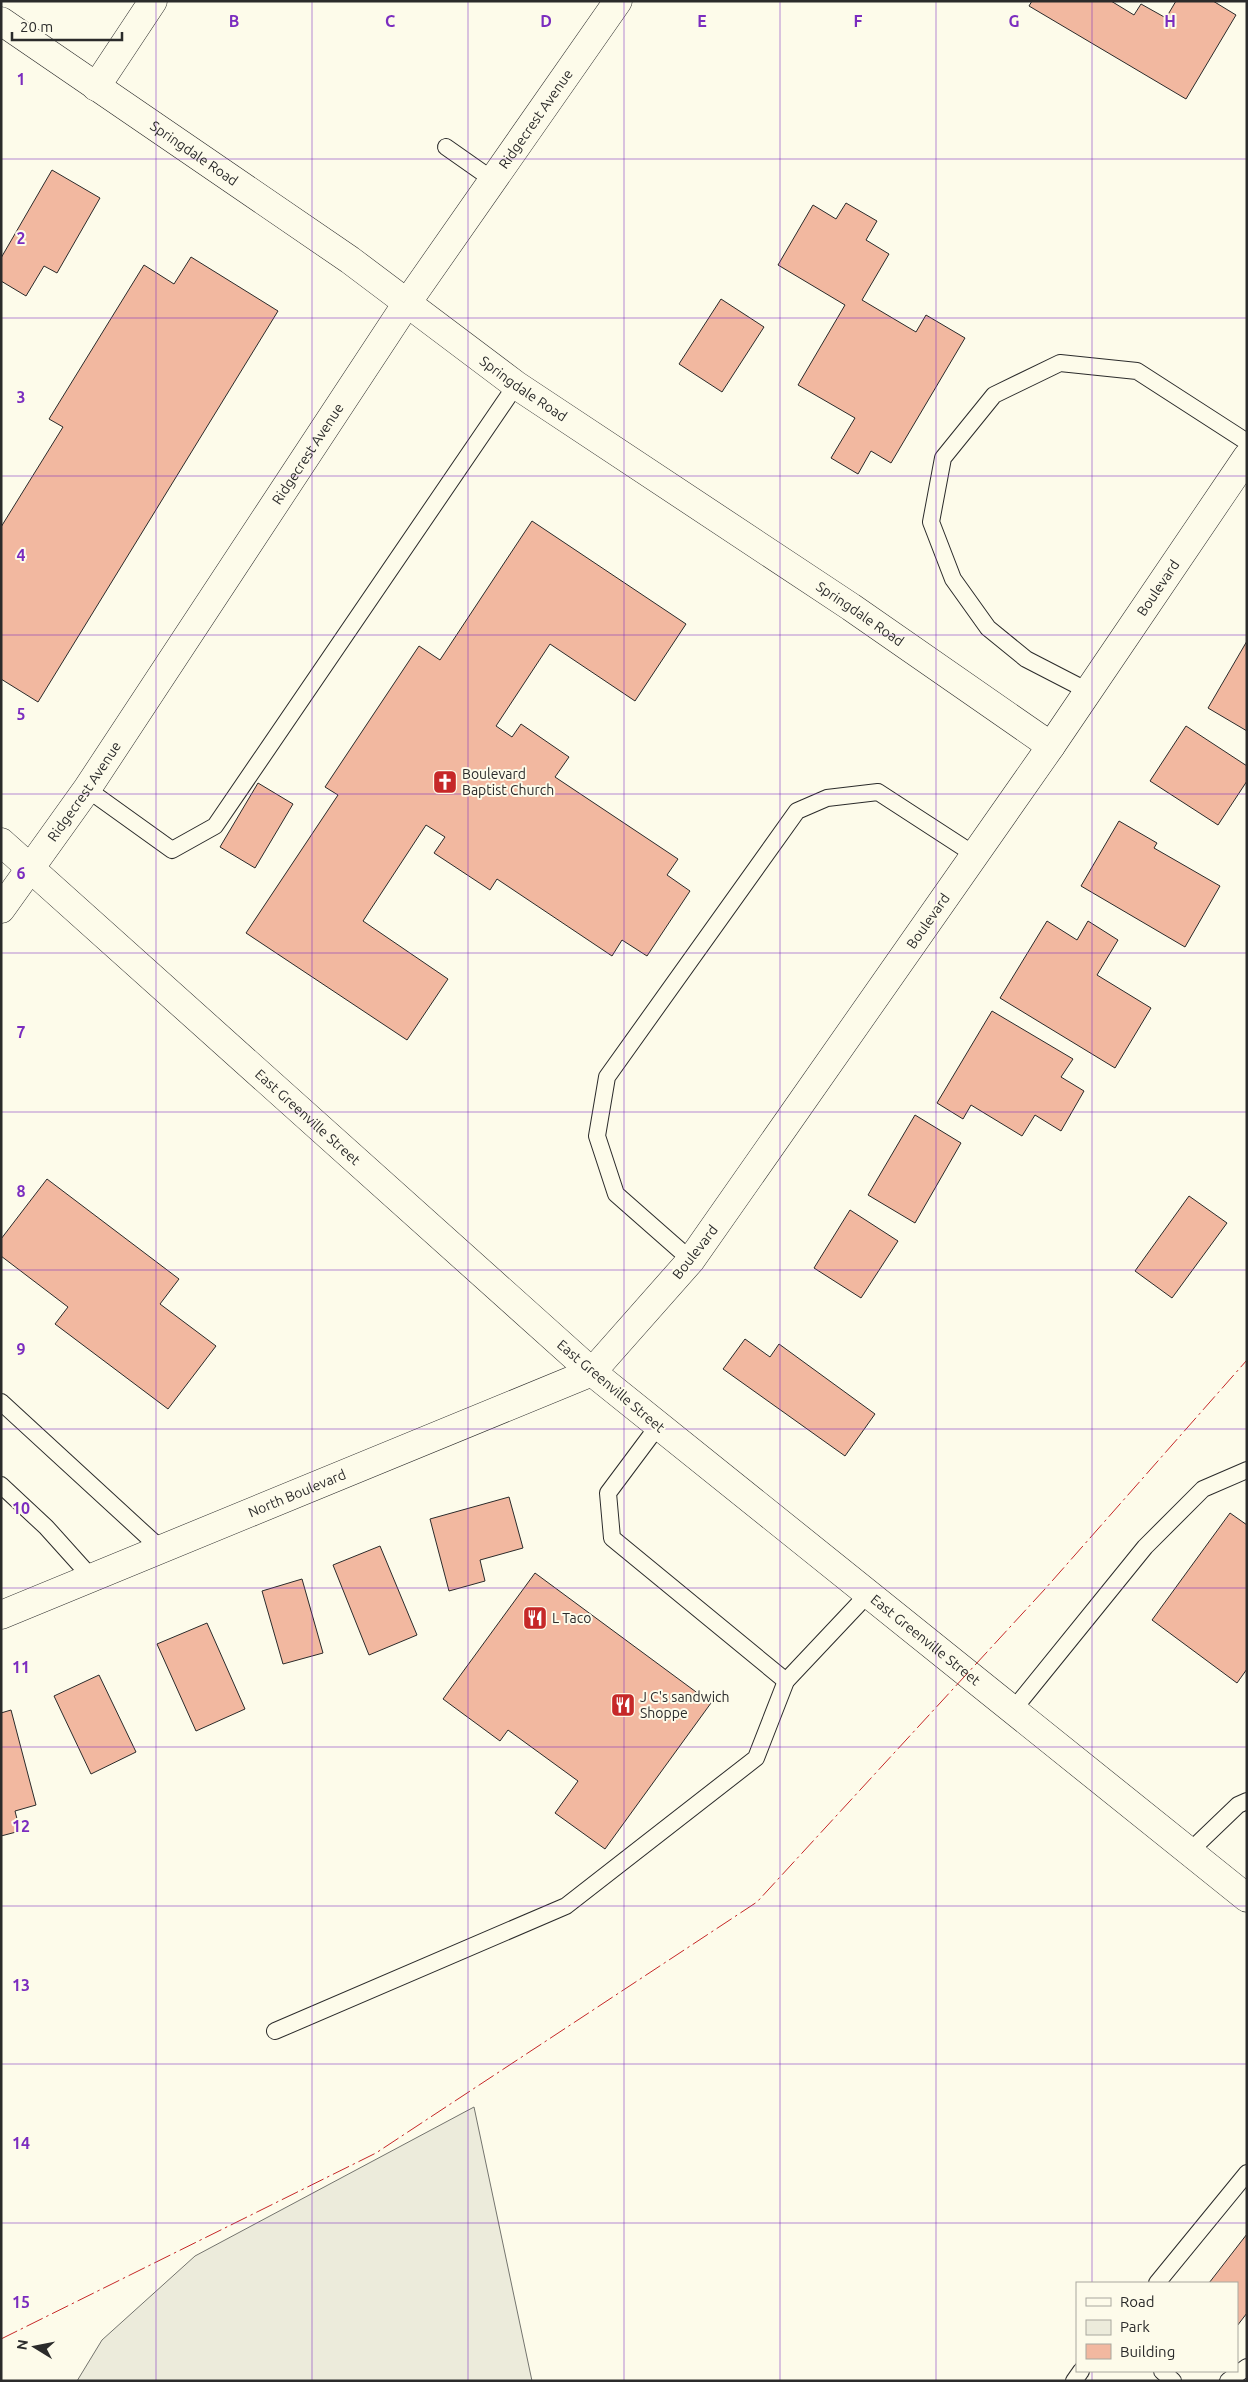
<svg xmlns="http://www.w3.org/2000/svg" width="1248" height="2382" font-family="Ubuntu,sans-serif">
<rect width="100%" height="100%" fill="#fdfbea"/>
<polygon fill="#ecebdb" stroke="#74746e" points="474,2107 532,2381 77,2381 102,2340 195,2256"/>
<g fill="#f2b8a0" stroke="#2b2b2b">
<polygon points="1032,1 1111,1 1134,15 1141,4 1166,18 1176,1 1213,1 1236,15 1186,99 1029,6"/>
<polygon points="52,170 100,198 57,273 44,266 26,296 1,281 1,258"/>
<polygon points="846,203 877,221 866,240 889,254 862,300 916,332 926,315 965,338 891,463 871,451 858,474 831,458 855,418 798,385 845,305 778,265 813,205 836,219"/>
<polygon points="191,257 278,311 38,702 1,679 1,527 63,427 49,419 144,265 174,284"/>
<polygon points="721,299 764,327 722,392 679,364"/>
<polygon points="532,521 686,624 635,701 550,644 496,726 512,737 521,724 569,757 555,777 678,859 667,875 690,891 647,956 622,940 612,956 497,879 490,890 434,853 445,837 426,825 363,921 448,979 407,1040 246,933 338,795 325,787 419,646 440,660"/>
<polygon points="1247,641 1247,731 1208,708"/>
<polygon points="1186,726 1247,766 1247,781 1218,825 1150,781"/>
<polygon points="258,783 293,804 255,868 220,847"/>
<polygon points="1119,821 1157,843 1154,848 1220,886 1185,947 1081,886"/>
<polygon points="1047,921 1077,940 1088,921 1118,940 1097,975 1151,1008 1115,1068 1000,998"/>
<polygon points="992,1011 1073,1059 1061,1077 1084,1091 1061,1131 1035,1115 1022,1136 971,1105 963,1119 937,1103"/>
<polygon points="915,1115 961,1143 915,1223 868,1195"/>
<polygon points="47,1179 179,1279 160,1304 216,1346 168,1409 55,1324 68,1307 1,1256 1,1239"/>
<polygon points="1189,1196 1227,1223 1172,1298 1135,1271"/>
<polygon points="850,1210 898,1241 861,1298 814,1268"/>
<polygon points="745,1339 770,1357 779,1344 875,1414 845,1456 723,1369"/>
<polygon points="509,1497 523,1548 480,1560 485,1581 449,1591 430,1519"/>
<polygon points="1230,1513 1247,1525 1247,1669 1237,1683 1152,1620"/>
<polygon points="380,1546 417,1635 369,1655 333,1565"/>
<polygon points="535,1573 711,1703 605,1849 555,1813 578,1781 508,1730 500,1741 443,1699"/>
<polygon points="302,1579 323,1653 283,1664 262,1591"/>
<polygon points="207,1623 245,1709 196,1731 157,1644"/>
<polygon points="99,1675 136,1752 91,1774 54,1696"/>
<polygon points="11,1710 36,1805 15,1811 20,1831 1,1836 1,1713"/>
<polygon points="1247,2234 1247,2313 1237,2326 1237,2283 1209,2283"/>
</g>
<g fill="none" stroke-linecap="round" stroke-linejoin="round">
<defs>
<g id="service">
<polyline points="446,147 493,180"/>
<polyline points="1088,691 1026,659 988,628 953,579 931,522 943,458 994,395 1060,363 1137,371 1247,442"/>
<polyline points="87,789 172,850 215,826 516,385"/>
<polyline points="691,1260 616,1194 597,1136 607,1077 797,811 827,798 878,792 975,855"/>
<polyline points="1,1402 160,1548"/>
<polyline points="658,1426 608,1493 612,1538 786,1681"/>
<polyline points="1,1485 46,1527 91,1577"/>
<polyline points="1013,1710 1145,1547 1203,1489 1247,1470"/>
<polyline points="1189,1852 1238,1805 1247,1801"/>
<polyline points="275,2031 566,1906 756,1758 786,1681 868,1594"/>
<polyline points="1157,2283 1247,2173"/>
<polyline points="1162,2371 1173,2381"/>
<polyline points="1074,2381 1081,2371"/>
<polyline points="1228,2381 1247,2367"/>
</g>
<g id="minor">
<path id="s1" d="M1 21 350 260 516 385 851 607 1051 746"/>
<polyline points="96,87 153,1"/>
<path id="s2" d="M1 909 87 789 407 303 618 1"/>
</g>
<g id="tertiary">
<path id="s3" d="M1 1615 592 1372"/>
</g>
<g id="secondary">
<path id="s4" d="M1 842 592 1372"/>
</g>
<g id="primary">
<path id="s5" d="M1247 457 1051 746 691 1260 592 1372 1247 1898"/>
</g>
</defs>
<use href="#service" stroke="#2b2b2b" stroke-width="18"/>
<use href="#minor" stroke="#2b2b2b" stroke-width="29"/>
<use href="#tertiary" stroke="#2b2b2b" stroke-width="29"/>
<use href="#secondary" stroke="#2b2b2b" stroke-width="29"/>
<use href="#primary" stroke="#2b2b2b" stroke-width="29"/>
<use href="#service" stroke="#fdfbea" stroke-width="16"/>
<use href="#minor" stroke="#fdfbea" stroke-width="28"/>
<use href="#tertiary" stroke="#fdfbea" stroke-width="28"/>
<use href="#secondary" stroke="#fdfbea" stroke-width="28"/>
<use href="#primary" stroke="#fdfbea" stroke-width="28"/>
<polyline stroke="#c62828" stroke-width="1" stroke-dasharray="18 4 2.5 4" stroke-linecap="butt" points="1,2339 376,2153 757,1902 1045,1589 1247,1360"/>
</g>
<path fill="none" stroke="#7b2cbf" stroke-width="1" stroke-opacity="0.55" d="M156 1V2381M312 1V2381M468 1V2381M624 1V2381M780 1V2381M936 1V2381M1092 1V2283M1 159H1247M1 318H1247M1 476H1247M1 635H1247M1 794H1247M1 953H1247M1 1112H1247M1 1270H1247M1 1429H1247M1 1588H1247M1 1747H1247M1 1906H1247M1 2064H1247M1 2223H1247M1092 2371V2381"/>
<defs>
<symbol id="church-square" viewBox="-11 -11 22 22"><rect x="-9" y="-9" width="18" height="18" rx="4" fill="#c62828" stroke="#fdfbea"/><path d="M-1.2-6h2.4v3.5h3.3v2.4h-3.3V6h-2.4V-.1h-3.3v-2.4h3.3Z" fill="#fff"/></symbol>
<symbol id="restaurant-square" viewBox="-11 -11 22 22"><rect x="-9" y="-9" width="18" height="18" rx="4" fill="#c62828" stroke="#fdfbea"/><path d="M-5-6h1v4h1v-4h1v4h1v-4h1v5L-1.5 .5V6h-2V.5L-5-1ZM5-6V6H3V1.5H1.5Q1.5-4 5-6Z" fill="#fff"/></symbol>
</defs>
<g fill-rule="evenodd">
<use href="#church-square" x="431" y="768" width="28" height="28"/>
<use href="#restaurant-square" x="521" y="1604" width="28" height="28"/>
<use href="#restaurant-square" x="609" y="1691" width="28" height="28"/>
</g>
<g text-anchor="middle" dominant-baseline="central" stroke-width="4" stroke-linejoin="round" paint-order="stroke">
<g font-size="14" fill="#2b2b2b" stroke="#fdfbea">
<text stroke="none"><textPath href="#s2" startOffset="954">Ridgecrest Avenue</textPath></text>
<text stroke="none"><textPath href="#s1" startOffset="234">Springdale Road</textPath></text>
<text stroke="none"><textPath href="#s1" startOffset="639">Springdale Road</textPath></text>
<text stroke="none"><textPath href="#s2" startOffset="549">Ridgecrest Avenue</textPath></text>
<text transform="translate(1158 588) rotate(-56)">Boulevard</text>
<text stroke="none"><textPath href="#s1" startOffset="1044">Springdale Road</textPath></text>
<text stroke="none"><textPath href="#s2" startOffset="144">Ridgecrest Avenue</textPath></text>
<text transform="translate(928 921) rotate(-55)">Boulevard</text>
<text stroke="none"><textPath href="#s4" startOffset="412">East Greenville Street</textPath></text>
<text transform="translate(695 1252) rotate(-52)">Boulevard</text>
<text transform="translate(611 1386) rotate(40)">East Greenville Street</text>
<text stroke="none"><textPath href="#s3" startOffset="320">North Boulevard</textPath></text>
<text stroke="none"><textPath href="#s5" startOffset="1554">East Greenville Street</textPath></text>
</g>
<g font-size="14" fill="#2b2b2b" stroke="#fdfbea" text-anchor="start">
<text x="462" y="774">Boulevard<tspan x="462" dy="16">Baptist Church</tspan></text>
<text x="552" y="1618">L Taco</text>
<text x="640" y="1697">J C's sandwich<tspan x="640" dy="16">Shoppe</tspan></text>
</g>
</g>
<g font-size="16" text-anchor="middle" font-weight="bold" fill="#7b2cbf" stroke="#fdfbea" stroke-width="4" stroke-linejoin="round" paint-order="stroke">
<text x="234" y="27">B</text>
<text x="390" y="27">C</text>
<text x="546" y="27">D</text>
<text x="702" y="27">E</text>
<text x="858" y="27">F</text>
<text x="1014" y="27">G</text>
<text x="1170" y="27">H</text>
<text x="21" y="85">1</text>
<text x="21" y="244">2</text>
<text x="21" y="403">3</text>
<text x="21" y="561">4</text>
<text x="21" y="720">5</text>
<text x="21" y="879">6</text>
<text x="21" y="1038">7</text>
<text x="21" y="1197">8</text>
<text x="21" y="1355">9</text>
<text x="21" y="1514">10</text>
<text x="21" y="1673">11</text>
<text x="21" y="1832">12</text>
<text x="21" y="1991">13</text>
<text x="21" y="2149">14</text>
<text x="21" y="2308">15</text>
</g>
<rect width="1248" height="2382" fill="none" stroke="#2b2b2b" stroke-width="5"/>
<rect x="1076" y="2282" width="162" height="90" fill="#fdfbea" stroke="#a9a89e"/>
<rect x="1086" y="2298" width="25" height="8" fill="#fdfbea" stroke="#a9a89e"/>
<text x="1120" y="2307" font-size="15" fill="#2b2b2b">Road</text>
<rect x="1086" y="2320" width="25" height="15" fill="#ecebdb" stroke="#a9a89e"/>
<text x="1120" y="2332" font-size="15" fill="#2b2b2b">Park</text>
<rect x="1086" y="2344" width="25" height="15" fill="#f2b8a0" stroke="#a9a89e"/>
<text x="1120" y="2357" font-size="15" fill="#2b2b2b">Building</text>
<g transform="translate(35 2347) rotate(280)" stroke="#fdfbea" stroke-width="4" paint-order="stroke">
<path d="M0-4L9 19L0 12L-9 19Z" fill="#2b2b2b"/>
<text y="-8" font-size="14" font-weight="bold" text-anchor="middle" fill="#2b2b2b">N</text>
</g>
<path d="M12 32v8h110v-8" fill="none" stroke="#2b2b2b" stroke-width="2.5"/>
<text x="20" y="32" font-size="15" fill="#2b2b2b" stroke="#fdfbea" stroke-width="4" paint-order="stroke">20 m</text>
</svg>
